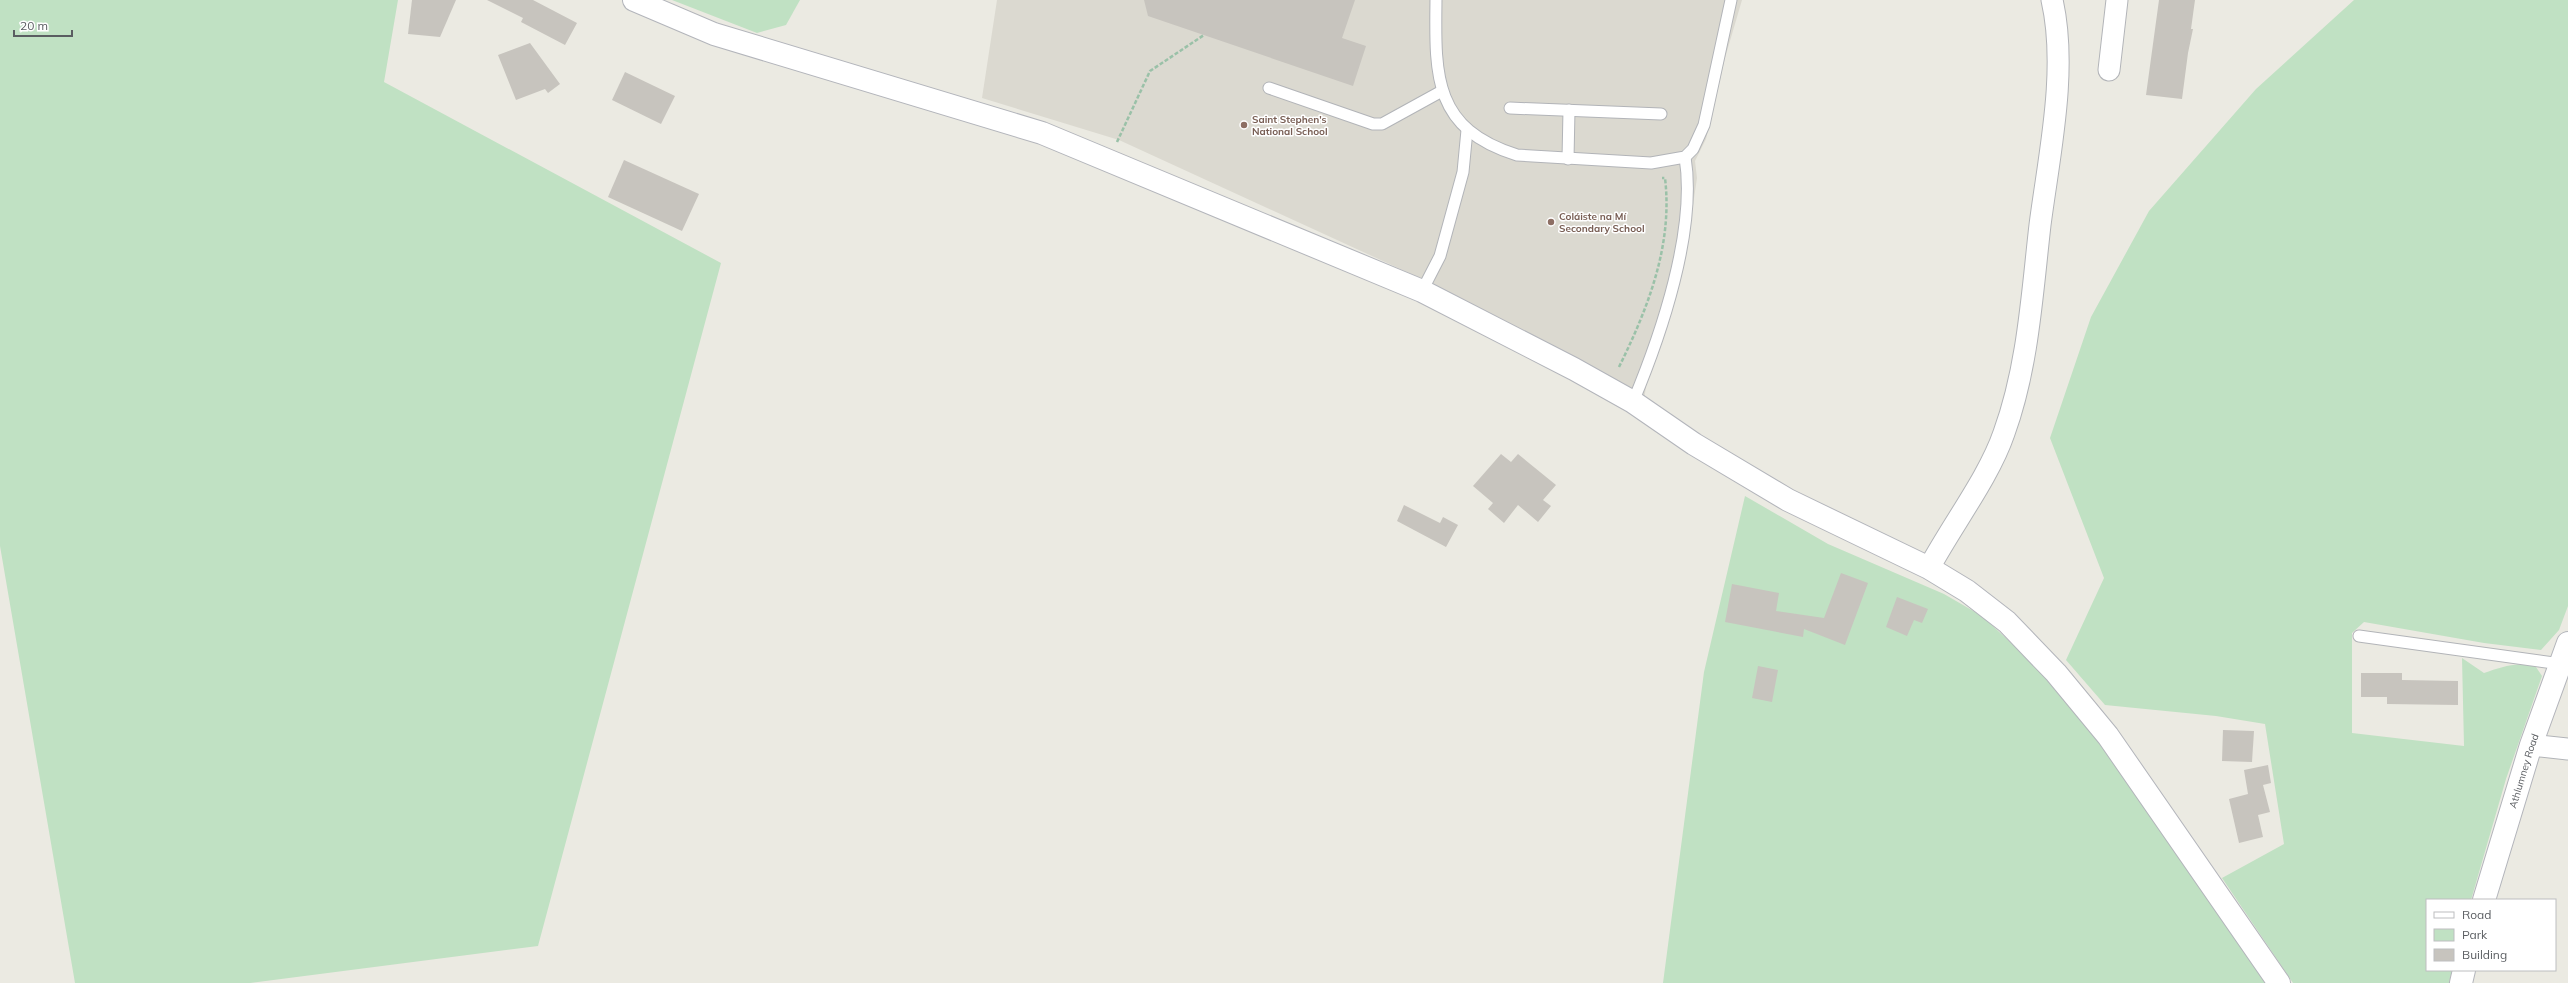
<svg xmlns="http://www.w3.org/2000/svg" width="2568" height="983" font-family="Mulish,sans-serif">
<rect width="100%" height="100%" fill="#ebeae2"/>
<polygon fill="#dbd9d0" points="997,0 1742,0 1725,58 1706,139 1695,161 1697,178 1684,266 1659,349 1647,380 1644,400 1409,273 1119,140 982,98"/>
<g fill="#c0e1c3">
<polygon points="0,0 398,0 384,82 721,263 538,946 250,983 75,983 0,546"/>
<polygon points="672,0 800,0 786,25 757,33"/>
<path d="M2354 0H2568V606L2559 630 2541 650 2484 643 2364 622 2352 633V733L2464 746 2462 658 2484 673C2502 667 2517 661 2536 667L2542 676 2506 779 2471 900H2427V970H2452L2449 983H2293L2222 878 2284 844 2265 724 2216 716 2105 705 2066 660 2104 578 2050 438 2091 317 2149 211 2256 89Z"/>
<polygon points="1745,496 1828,544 1944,594 1982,616 2023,654 2053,685 2088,726 2266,983 1663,983 1704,672"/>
</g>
<g fill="#c7c4be">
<polygon points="412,0 456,0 440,37 408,34"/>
<polygon points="487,0 533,0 577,23 565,45 521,22 523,18"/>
<polygon points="1144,0 1355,0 1342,38 1366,46 1353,86 1148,16"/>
<polygon points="2159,0 2195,0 2191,29 2193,29 2188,53 2182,99 2146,95"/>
<polygon points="530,43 560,84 548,93 545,89 516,100 498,55"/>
<polygon points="625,72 675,96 661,124 612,100"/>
<polygon points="624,160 699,194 682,231 608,197"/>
<polygon points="1501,454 1511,462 1518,454 1556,485 1543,500 1551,506 1538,522 1518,505 1504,523 1488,509 1493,503 1473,486"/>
<polygon points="1404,505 1440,523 1443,517 1458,525 1446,547 1397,521"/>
<polygon points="1841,573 1868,583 1845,645 1804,629 1803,637 1725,622 1732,584 1779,593 1776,611 1824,618"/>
<polygon points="1897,597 1928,609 1922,623 1914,620 1907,636 1886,627"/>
<polygon points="1758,666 1778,670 1772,702 1752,698"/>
<polygon points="2361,673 2402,673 2402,680 2458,681 2458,705 2387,704 2387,697 2361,697"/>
<polygon points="2223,730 2254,731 2252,762 2222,761"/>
<polygon points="2268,765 2271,783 2263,785 2270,812 2258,815 2263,837 2239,843 2229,799 2248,794 2244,770"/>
</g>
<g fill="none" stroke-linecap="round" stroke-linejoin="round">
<defs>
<g id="lane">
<path d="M1436 0C1435 75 1433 129 1517 155L1651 163 1685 157 1693 149 1704 125 1731 0"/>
<polyline points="1269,88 1373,124 1382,124 1442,91"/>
<polyline points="1510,108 1661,114"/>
<polyline points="1568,159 1569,110"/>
<polyline points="1422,291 1440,256 1463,172 1467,130"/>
<path d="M1633 402C1661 335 1697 230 1685 157"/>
<polyline points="2359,636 2561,664"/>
</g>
<g id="street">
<polyline points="2109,70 2117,0"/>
<path d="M1929 568C1952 525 1989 477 2004 433 2028 367 2032 295 2040 225 2049 155 2068 70 2052 0"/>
<polyline points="2531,745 2568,749"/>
</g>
<g id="secondary">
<polyline points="634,0 714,34 1042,133 1422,291 1574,369 1633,402 1694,444 1788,500 1929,568 1967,591 2007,622 2056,673 2108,736 2279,983"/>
<path id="s1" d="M2484 900 2531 745 2568 643"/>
<polyline points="2461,983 2464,970"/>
</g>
</defs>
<use href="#lane" stroke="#b2b4b8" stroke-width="13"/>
<use href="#street" stroke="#b2b4b8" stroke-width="23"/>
<use href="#secondary" stroke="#b3b5bb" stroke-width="24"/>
<g stroke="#9ac1a8" stroke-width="2.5" stroke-dasharray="4 2" stroke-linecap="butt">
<polyline points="1117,142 1150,71 1204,35"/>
<path d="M1619 367C1648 308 1673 245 1665 178H1662"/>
</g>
<use href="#lane" stroke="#fff" stroke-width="11"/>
<use href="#street" stroke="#fff" stroke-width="21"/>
<use href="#secondary" stroke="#fff" stroke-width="22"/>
</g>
<g fill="#8d6e63" stroke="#fff" stroke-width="1.5">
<circle cx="1244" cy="125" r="4"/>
<circle cx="1551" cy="222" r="4"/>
</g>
<g text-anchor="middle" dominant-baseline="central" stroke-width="3" stroke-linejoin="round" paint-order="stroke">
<g font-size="10" font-weight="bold" fill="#785e54" stroke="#fff" text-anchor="start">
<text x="1252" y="119">Saint Stephen's<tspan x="1252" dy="12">National School</tspan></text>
<text x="1559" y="216">Coláiste na Mí<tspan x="1559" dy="12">Secondary School</tspan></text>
</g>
<g font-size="10" fill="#5a5d61" stroke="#fff">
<text stroke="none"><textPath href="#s1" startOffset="135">Athlumney Road</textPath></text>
</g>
</g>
<rect x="2426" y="899" width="130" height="72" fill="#ffffff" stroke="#bdbec0"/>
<rect x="2434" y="912" width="20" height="6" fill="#ffffff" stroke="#bdbec0"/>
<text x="2462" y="919" font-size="12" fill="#5a5d61">Road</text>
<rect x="2434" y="929" width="20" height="12" fill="#c0e1c3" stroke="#bdbec0"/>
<text x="2462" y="939" font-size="12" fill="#5a5d61">Park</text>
<rect x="2434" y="949" width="20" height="12" fill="#c7c4be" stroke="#bdbec0"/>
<text x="2462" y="959" font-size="12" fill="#5a5d61">Building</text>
<path d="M14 30v6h58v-6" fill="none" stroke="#5a5d61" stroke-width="2"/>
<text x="20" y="30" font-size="12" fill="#5a5d61" stroke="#ffffff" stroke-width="3" paint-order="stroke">20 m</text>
</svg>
